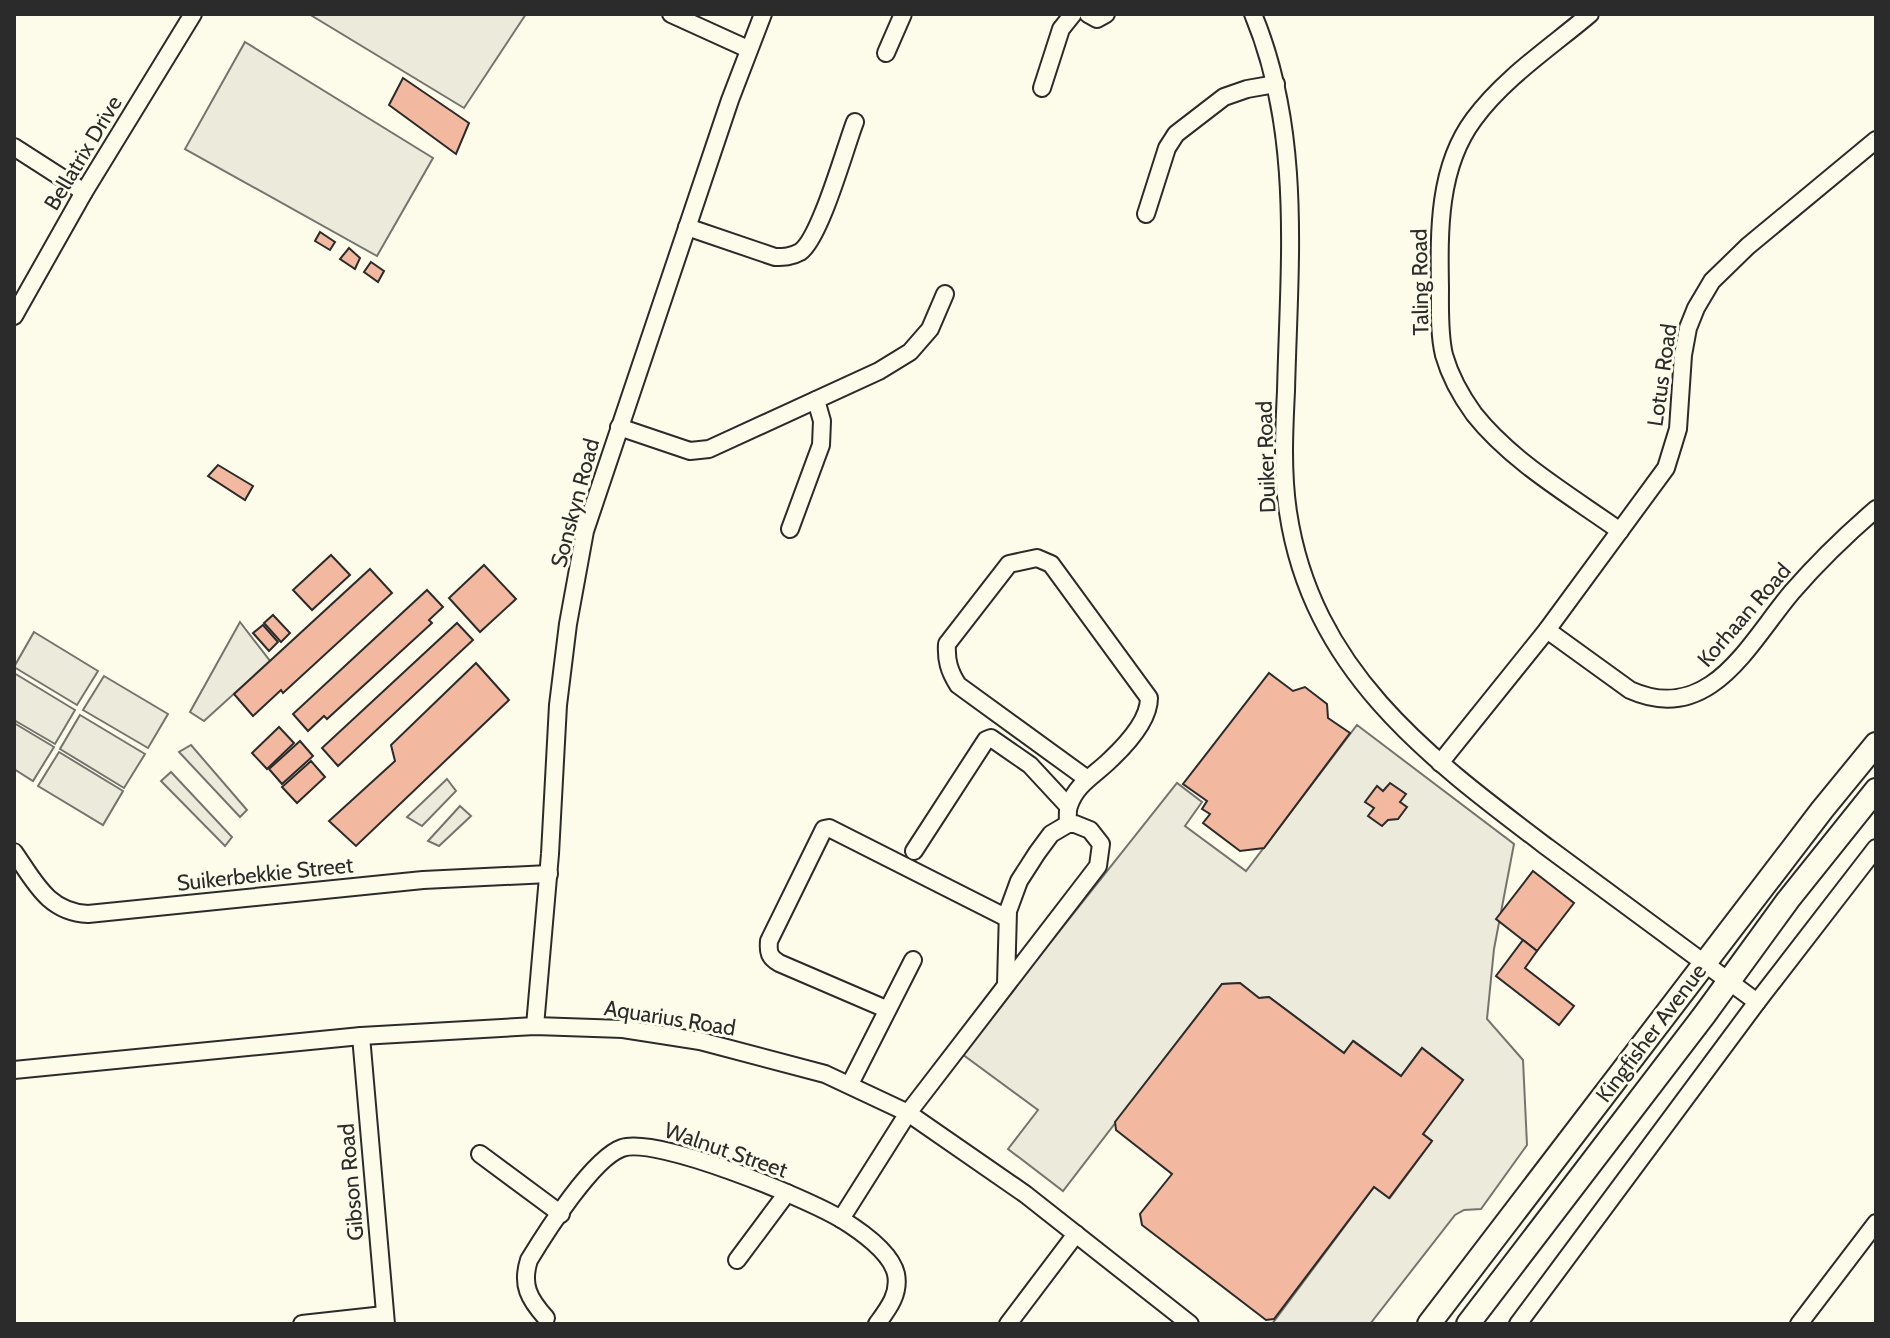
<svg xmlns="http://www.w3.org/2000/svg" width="1890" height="1338" font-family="Cabin,sans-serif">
<rect width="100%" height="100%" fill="#fdfbea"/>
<g fill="#ecebdb" stroke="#74746e" stroke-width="2">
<polygon points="309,14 526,14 464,108"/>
<polygon points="245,42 433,158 377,256 185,149"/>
<polygon points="34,632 98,671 77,705 14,667"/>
<polygon points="14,673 75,710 55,744 14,720"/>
<polygon points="104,676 168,714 148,748 83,710"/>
<polygon points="80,715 145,754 124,788 60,749"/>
<polygon points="14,723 54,747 33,781 14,769"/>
<polygon points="59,752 123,791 103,825 38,786"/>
</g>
<g fill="#eceadb" stroke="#74746e" stroke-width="2">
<polygon points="240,622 270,661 204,721 190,712"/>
<polygon points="1357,725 1514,844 1494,949 1487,1019 1523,1060 1527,1145 1481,1209 1464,1210 1455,1215 1370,1324 1272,1324 1374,1187 1390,1198 1432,1141 1423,1134 1463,1080 1422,1048 1401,1076 1354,1041 1344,1053 1269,997 1259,998 1240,983 1222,984 1063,1191 1008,1149 1038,1110 962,1054 1177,783 1202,802 1185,826 1246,871"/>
<polygon points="191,745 247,810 240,817 179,752"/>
<polygon points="171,772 232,837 225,846 161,781"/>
<polygon points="447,779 456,791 422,826 407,817"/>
<polygon points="460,806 471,816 439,846 428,841"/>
</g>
<g fill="#f2b8a0" stroke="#2b2b2b" stroke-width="2">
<polygon points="403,78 469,123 456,154 389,105"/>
<polygon points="320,232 335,242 330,250 315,241"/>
<polygon points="349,248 360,258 355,269 340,259"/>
<polygon points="371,262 384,271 378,282 364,272"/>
<polygon points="218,465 253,486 245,500 208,476"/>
<polygon points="331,555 350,575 312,610 293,590"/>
<polygon points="484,565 516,599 480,632 449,598"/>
<polygon points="370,569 392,593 283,693 281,690 253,716 234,694"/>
<polygon points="427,590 443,607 429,620 432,623 327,719 324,716 308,731 293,714"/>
<polygon points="273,615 290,633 281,642 264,623"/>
<polygon points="457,623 473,640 338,766 322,748"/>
<polygon points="263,625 278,642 269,651 253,633"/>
<polygon points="476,663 509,700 356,846 329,821 395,761 391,745"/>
<polygon points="1269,673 1293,691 1305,687 1327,704 1328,718 1350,733 1264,848 1240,851 1203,823 1210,814 1202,809 1207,801 1183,784"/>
<polygon points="279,727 294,743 267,769 252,753"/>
<polygon points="300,741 313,756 282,784 269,769"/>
<polygon points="311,761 325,777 297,803 282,787"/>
<polygon points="1390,783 1406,794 1400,802 1407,807 1398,819 1388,820 1382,826 1368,816 1374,808 1365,802 1377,786 1383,791"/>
<polygon points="1533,871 1574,903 1537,951 1496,919"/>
<polygon points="1523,940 1537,951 1525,968 1574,1006 1559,1025 1496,976"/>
<polygon points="1240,983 1259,998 1269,997 1344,1053 1353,1041 1401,1076 1422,1048 1463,1080 1423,1134 1432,1141 1389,1198 1374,1187 1274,1319 1266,1320 1142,1225 1140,1214 1172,1174 1116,1130 1115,1122 1222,984"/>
</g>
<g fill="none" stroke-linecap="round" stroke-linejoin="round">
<defs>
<g id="street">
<polyline points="671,14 748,49"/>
<polyline points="1088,14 1097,19 1106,14"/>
<path d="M1253 14C1303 134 1289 264 1286 391 1284 431 1282 472 1288 512 1312 671 1428 757 1547 847 1617 899 1687 950 1757 1002"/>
<path d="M1590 14C1551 47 1504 78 1474 119 1438 167 1439 231 1440 288 1440 310 1439 334 1444 355 1450 376 1461 396 1474 414 1512 462 1571 496 1620 531"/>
<polyline points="886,53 903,14"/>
<polyline points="1042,88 1061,29 1073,14"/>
<polyline points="14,147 84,192"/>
<polyline points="1146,214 1167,148 1176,134 1224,97 1247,89 1276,84"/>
<path d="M687 227 775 257C784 257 791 257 800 252 820 239 845 148 855 122"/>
<polyline points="14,316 84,192 193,14"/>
<polyline points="619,427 690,451 709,449 879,371 910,352 930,329 945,294"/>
<polyline points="790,529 821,445 822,421 816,400"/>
<path d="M1547 630 1630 690C1710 726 1749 643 1792 592 1818 562 1846 535 1876 509"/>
<polyline points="1440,763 1547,630 1666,468 1678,429 1683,355 1688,328 1696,308 1712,281 1748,246 1876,140"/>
<path d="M1068 824C1068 819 1067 811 1069 806 1076 784 1095 775 1110 760 1126 745 1149 720 1149 698L1051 564 1037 558 1009 564 947 644C946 660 949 671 958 685L1086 778"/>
<polyline points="914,851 986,740 991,738 1030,765 1068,806"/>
<path d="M14 852C35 882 48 912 88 914L423 880 549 874"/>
<path d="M886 1009 779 963C769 957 768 952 769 941L824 829 829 828 1007 918"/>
<polyline points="535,1026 550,854 558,705 568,624 585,531 730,100 763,14"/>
<polyline points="361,1036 386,1324"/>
<polyline points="14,1070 361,1036 535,1026 623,1029 700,1041 825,1074 908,1113 1025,1194 1190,1324"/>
<polyline points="850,1084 913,960"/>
<polyline points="480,1154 561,1214"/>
<polyline points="841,1219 908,1113 1098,866 1101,844 1090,830 1075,824 1068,824 1051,834 1037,853 1019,881 1008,911 1006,984"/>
<polyline points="737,1260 787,1193"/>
<path d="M546 1318C529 1299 521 1285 529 1260 546 1232 593 1158 622 1148 657 1136 806 1198 841 1219 859 1230 891 1252 896 1274 900 1294 888 1309 877 1324"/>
<polyline points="302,1324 384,1315"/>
<polyline points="1008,1324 1076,1234"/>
<polyline points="1518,1324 1757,1002 1876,848"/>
<polyline points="1799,1324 1876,1223"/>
</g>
<g id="secondary">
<polyline points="1429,1324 1822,810 1876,744"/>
<polyline points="1468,1324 1705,1014 1788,900 1876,790"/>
</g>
</defs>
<use href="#street" stroke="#2b2b2b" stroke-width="20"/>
<use href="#secondary" stroke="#2b2b2b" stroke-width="26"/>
<use href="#street" stroke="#fdfbea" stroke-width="16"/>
<use href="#secondary" stroke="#fdfbea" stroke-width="22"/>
</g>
<g text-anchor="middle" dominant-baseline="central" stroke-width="6" stroke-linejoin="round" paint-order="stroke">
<g font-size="22" fill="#2b2b2b" stroke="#fdfbea">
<text transform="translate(83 153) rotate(-59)">Bellatrix Drive</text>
<text transform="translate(1420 282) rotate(-91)">Taling Road</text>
<text transform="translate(1662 375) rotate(-82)">Lotus Road</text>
<text transform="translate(1266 457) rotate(-92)">Duiker Road</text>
<text transform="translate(575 503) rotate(-75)">Sonskyn Road</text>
<text transform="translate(1744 615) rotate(-49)">Korhaan Road</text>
<text transform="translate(265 874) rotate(-6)">Suikerbekkie Street</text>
<text transform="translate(670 1018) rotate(9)">Aquarius Road</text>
<text transform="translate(1651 1033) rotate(-53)">Kingfisher Avenue</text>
<text transform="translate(726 1150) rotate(19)">Walnut Street</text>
<text transform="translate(351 1182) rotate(-95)">Gibson Road</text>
</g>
</g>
<rect width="1890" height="1338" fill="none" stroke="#2b2b2b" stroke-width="32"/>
</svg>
